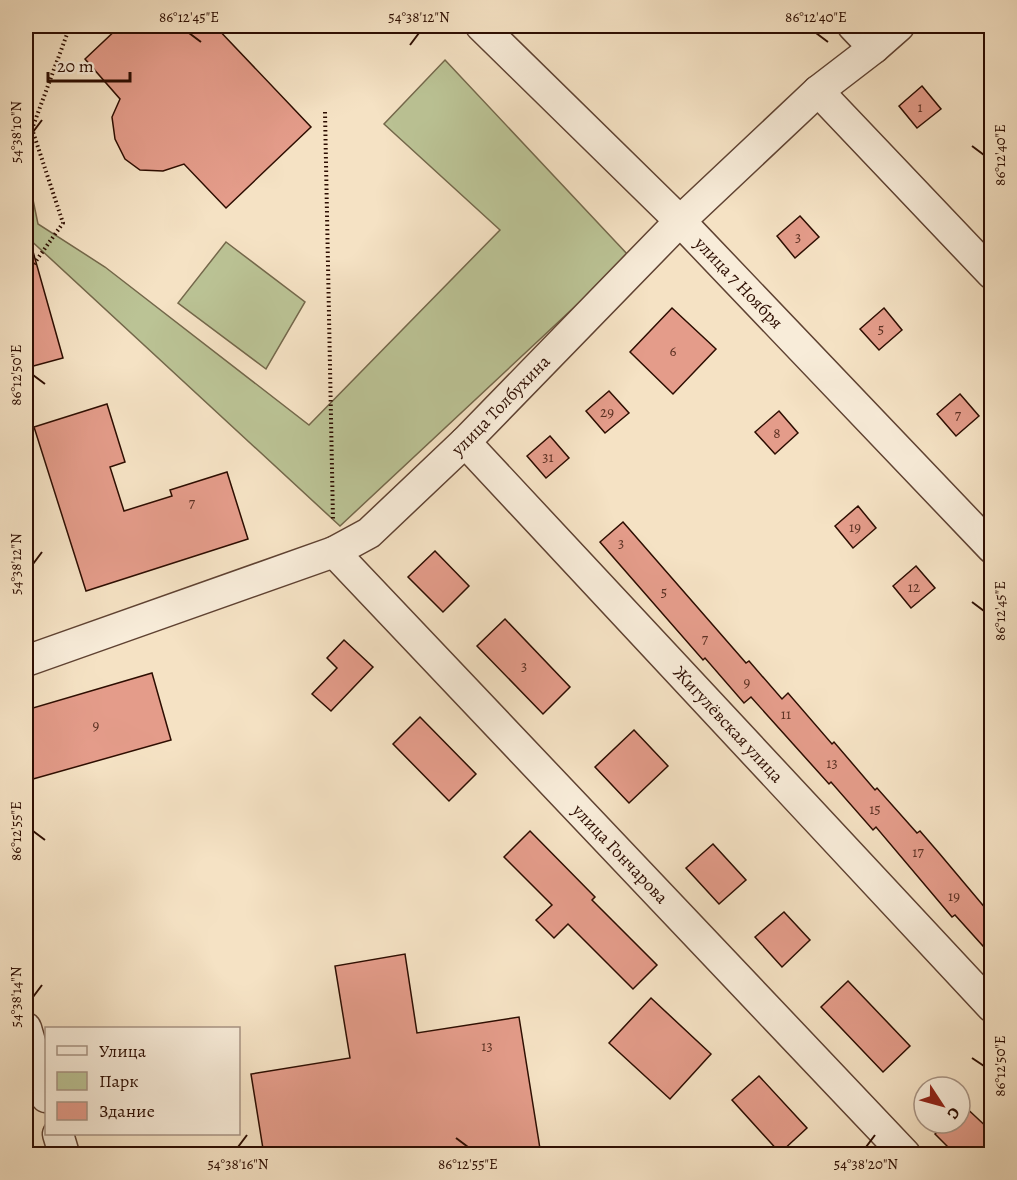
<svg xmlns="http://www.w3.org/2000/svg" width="1017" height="1180" font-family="Alegreya,serif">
<rect width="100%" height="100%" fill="#f5e2c4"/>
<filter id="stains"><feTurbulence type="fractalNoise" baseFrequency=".00333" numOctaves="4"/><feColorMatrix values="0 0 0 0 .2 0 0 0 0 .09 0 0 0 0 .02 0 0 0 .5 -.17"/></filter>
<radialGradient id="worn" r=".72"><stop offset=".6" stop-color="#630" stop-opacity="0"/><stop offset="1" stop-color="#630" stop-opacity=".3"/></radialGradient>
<g fill="#bbc395" stroke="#74684b" stroke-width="1.5">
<polygon points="445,60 629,256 340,526 26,236 26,166 38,224 105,267 309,425 500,230 384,124"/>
<polygon points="226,242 305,302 266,369 178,303"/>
</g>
<g fill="#e49c8a" stroke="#2d0d01" stroke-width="1.5">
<polygon points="120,26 215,26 311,127 226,208 184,164 163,171 140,170 125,159 115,139 112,117 120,99 85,59"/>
<polygon points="922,86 941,109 917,128 899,106"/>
<polygon points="800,216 819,237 795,258 777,236"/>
<polygon points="32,248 63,358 26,368 26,249"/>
<polygon points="672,308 716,349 673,394 630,352"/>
<polygon points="884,308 902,330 879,350 860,329"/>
<polygon points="609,391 629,413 605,433 586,411"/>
<polygon points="960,394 979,416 956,436 937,414"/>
<polygon points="107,404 125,462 110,467 124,511 172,496 170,490 227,472 248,539 86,591 34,427"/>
<polygon points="779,411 798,433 775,454 755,432"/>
<polygon points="550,436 569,458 546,478 527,456"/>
<polygon points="858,506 876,528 853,548 835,526"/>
<polygon points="623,522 746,663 749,661 782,699 788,693 832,744 834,742 875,790 877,788 917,833 920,831 939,853 992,916 992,956 955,915 952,917 876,827 873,830 831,782 829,784 751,697 744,703 705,658 703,660 600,542"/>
<polygon points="435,551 469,586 443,612 408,577"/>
<polygon points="916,566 935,588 911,608 893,586"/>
<polygon points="505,619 570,687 543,714 477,646"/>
<polygon points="344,640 373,667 331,711 312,694 337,668 327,658"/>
<polygon points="152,673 171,740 26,781 26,710"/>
<polygon points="420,717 476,774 449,801 393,744"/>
<polygon points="634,730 668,766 629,803 595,767"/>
<polygon points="530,831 595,897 592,900 657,965 633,989 568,924 554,938 536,920 552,905 504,857"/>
<polygon points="713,844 746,880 719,904 686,868"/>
<polygon points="784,912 810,940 782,967 755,937"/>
<polygon points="405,954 417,1033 519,1017 541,1155 264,1155 251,1074 350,1058 335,966"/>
<polygon points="848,981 910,1046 883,1072 821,1007"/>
<polygon points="651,998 711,1054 670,1099 609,1043"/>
<polygon points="759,1076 807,1128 780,1153 732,1100"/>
<polygon points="960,1102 992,1132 992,1155 956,1155 935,1134 946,1123 960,1123"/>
</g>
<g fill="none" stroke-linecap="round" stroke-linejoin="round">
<defs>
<g id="minor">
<path id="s1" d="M481 26 680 221 992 548"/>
<polyline points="853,26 874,48"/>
<polyline points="818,91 992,274"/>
<path id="s2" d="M465 442 992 1007"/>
<path id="s3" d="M334 552 905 1154"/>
<path id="s4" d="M26 661 334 552 369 533 465 442 680 221 818 91 874 48 899 26"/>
<polyline points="26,1028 46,1097"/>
<polyline points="58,1134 64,1154"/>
</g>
</defs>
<use href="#minor" stroke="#5f4232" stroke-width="33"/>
<g stroke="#2d0d01" stroke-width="4" stroke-dasharray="1.5 3" stroke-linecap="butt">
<polyline points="325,112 333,520"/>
<polyline points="26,275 63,223 32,129 70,26"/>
</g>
<use href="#minor" stroke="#f8ecd9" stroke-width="30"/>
</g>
<path fill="none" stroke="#2d0d01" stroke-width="2" d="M189 33 201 42M816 33 828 42M410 45 419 33M33 132 42 120M972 146 984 155M33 375 45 384M33 564 42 552M972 602 984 611M33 831 45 840M33 997 42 985M972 1058 984 1066M456 1138 468 1147M238 1147 247 1135M866 1147 875 1135"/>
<g text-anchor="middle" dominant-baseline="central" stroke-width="6" stroke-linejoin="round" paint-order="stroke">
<g font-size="15" fill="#5b3123">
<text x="920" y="107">1</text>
<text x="798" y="237">3</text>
<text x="881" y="329">5</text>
<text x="673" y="351">6</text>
<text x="607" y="412">29</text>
<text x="958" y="415">7</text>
<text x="777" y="433">8</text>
<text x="548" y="457">31</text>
<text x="192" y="503">7</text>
<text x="855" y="527">19</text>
<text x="621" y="543">3</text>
<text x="914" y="587">12</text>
<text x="664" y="592">5</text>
<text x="705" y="639">7</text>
<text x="524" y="666">3</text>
<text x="747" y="682">9</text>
<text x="786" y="714">11</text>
<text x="96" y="725">9</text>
<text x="832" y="763">13</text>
<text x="875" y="809">15</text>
<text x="918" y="852">17</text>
<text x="954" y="896">19</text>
<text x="487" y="1046">13</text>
</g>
<g font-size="18" fill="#2d0d01" stroke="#f8ecd9">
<text stroke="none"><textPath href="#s1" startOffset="364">улица 7 Ноября</textPath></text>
<text stroke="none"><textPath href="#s4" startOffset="550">улица Толбухина</textPath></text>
<text stroke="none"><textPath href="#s2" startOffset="386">Жигулёвская улица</textPath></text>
<text stroke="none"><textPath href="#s3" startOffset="416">улица Гончарова</textPath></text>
</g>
</g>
<rect width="1017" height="1180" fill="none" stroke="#f5e2c4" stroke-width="66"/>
<rect x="45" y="1027" width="195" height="108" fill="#f8ecd9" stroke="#a79383" stroke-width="1.5"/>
<rect x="57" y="1046" width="30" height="9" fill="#f8ecd9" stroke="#a79383" stroke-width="1.5"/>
<text x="99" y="1057" font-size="18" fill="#2d0d01">Улица</text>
<rect x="57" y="1072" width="30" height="18" fill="#bbc395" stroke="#a79383" stroke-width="1.5"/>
<text x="99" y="1087" font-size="18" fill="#2d0d01">Парк</text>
<rect x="57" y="1102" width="30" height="18" fill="#e49c8a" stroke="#a79383" stroke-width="1.5"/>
<text x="99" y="1117" font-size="18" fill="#2d0d01">Здание</text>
<g transform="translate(942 1105) rotate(126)"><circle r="28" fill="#f8ecd9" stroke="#a79383" stroke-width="1.5"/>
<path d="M0-4.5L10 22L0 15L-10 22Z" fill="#8f2418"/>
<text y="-9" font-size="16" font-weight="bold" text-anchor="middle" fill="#2d0d01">С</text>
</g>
<path d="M48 72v9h82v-9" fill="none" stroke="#2d0d01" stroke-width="3"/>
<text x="57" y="72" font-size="18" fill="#2d0d01" stroke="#f8ecd9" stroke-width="4.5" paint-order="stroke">20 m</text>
<rect x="33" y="33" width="951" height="1114" fill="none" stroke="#2d0d01" stroke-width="2"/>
<g font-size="15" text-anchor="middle" fill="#2d0d01">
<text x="189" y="22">86°12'45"E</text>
<text x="419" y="22">54°38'12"N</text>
<text x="816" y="22">86°12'40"E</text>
<text transform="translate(16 132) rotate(-90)" y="5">54°38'10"N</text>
<text transform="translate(1000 155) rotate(-90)" y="5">86°12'40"E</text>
<text transform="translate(16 375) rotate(-90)" y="5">86°12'50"E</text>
<text transform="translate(16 564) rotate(-90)" y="5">54°38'12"N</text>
<text transform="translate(1000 611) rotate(-90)" y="5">86°12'45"E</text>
<text transform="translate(16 831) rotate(-90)" y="5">86°12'55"E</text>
<text transform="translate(16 997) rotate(-90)" y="5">54°38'14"N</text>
<text transform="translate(1000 1066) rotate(-90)" y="5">86°12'50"E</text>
<text x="238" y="1169">54°38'16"N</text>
<text x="468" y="1169">86°12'55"E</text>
<text x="866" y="1169">54°38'20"N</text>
</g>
<rect width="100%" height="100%" filter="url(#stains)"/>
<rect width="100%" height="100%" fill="url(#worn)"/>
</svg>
